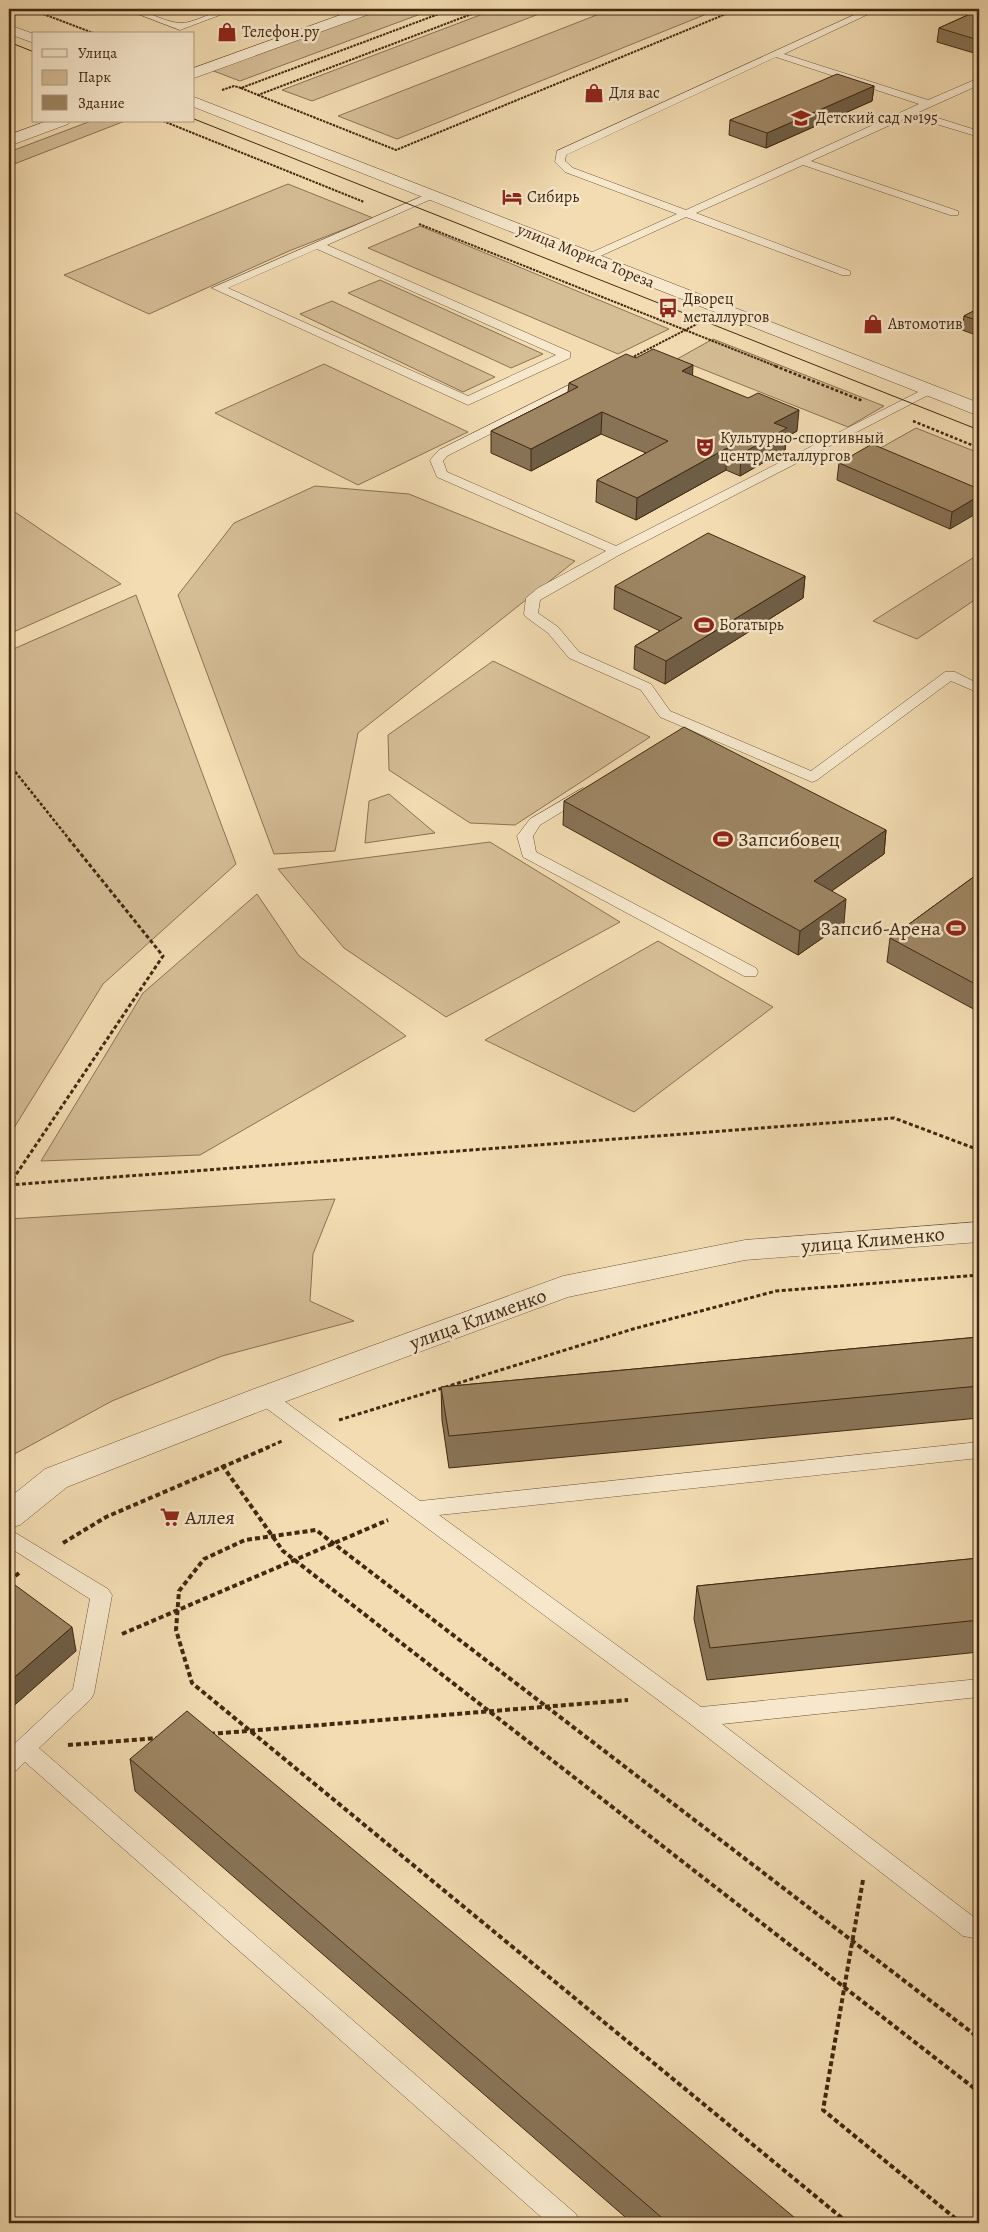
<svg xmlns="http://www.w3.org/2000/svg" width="988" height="2232" font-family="Alegreya,serif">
<rect width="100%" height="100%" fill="#f3dcb2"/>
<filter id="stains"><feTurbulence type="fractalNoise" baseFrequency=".004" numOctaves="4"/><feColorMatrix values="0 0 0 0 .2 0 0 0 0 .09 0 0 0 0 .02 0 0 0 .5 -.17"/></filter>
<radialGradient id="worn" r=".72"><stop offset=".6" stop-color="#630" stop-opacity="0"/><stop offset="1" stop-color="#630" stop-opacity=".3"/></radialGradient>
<g fill="#d5bd96" stroke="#8b7253">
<polygon points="377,9 434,9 240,81 211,70"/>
<polygon points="496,9 552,9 312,101 282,90"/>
<polygon points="612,9 719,9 397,139 338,116"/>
<polygon points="91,121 125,121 9,166 9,152"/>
<polygon points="288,184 373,218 289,251 149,314 64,275"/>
<polygon points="420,226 669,329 618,354 368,248"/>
<polygon points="380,280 543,354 511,368 348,293"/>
<polygon points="332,301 495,377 463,392 300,314"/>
<polygon points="713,339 884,406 848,427 677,359"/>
<polygon points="324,364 468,432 358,485 215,413"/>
<polygon points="916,428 979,453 979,492 877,450"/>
<polygon points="315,486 409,494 575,561 358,733 335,851 274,854 178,595 234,523"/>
<polygon points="9,508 121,584 9,634"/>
<polygon points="979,554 979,597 917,639 873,621"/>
<polygon points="136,595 236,864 103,984 9,1136 9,651"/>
<polygon points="493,661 650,737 515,825 470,823 389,770 388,735"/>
<polygon points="389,794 435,833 365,843 369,801"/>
<polygon points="490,842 620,922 446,1017 344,948 278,869"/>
<polygon points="257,894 299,956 406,1036 200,1155 41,1161 143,993"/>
<polygon points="658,941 773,1007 634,1112 485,1040"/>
<polygon points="335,1199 313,1254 310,1301 354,1321 222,1356 112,1401 9,1457 9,1219"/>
</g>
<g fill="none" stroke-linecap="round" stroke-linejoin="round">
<defs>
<g id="service">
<path d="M125 9C145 8 160 21 179 23 192 25 216 8 236 9L180 30Z"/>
<path d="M867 9H879L784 54 928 100 979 78V85L919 112 979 131V137L910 116 811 161 958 211V215H950L803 165 696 213 850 271V275H842L686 217 594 259H586V255L677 214 565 172 555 162 557 151ZM776 57 919 104 686 210 573 168 565 161 566 155Z"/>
<path d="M432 192 436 193V197L327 245 570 352V358L468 405 212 288ZM317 249 556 355 468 396 228 288Z"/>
<polygon points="579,380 585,384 583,387 447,456 443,461 447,472 616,546 926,388 934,388 936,391 621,554 540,600 538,613 558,627 579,652 651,684 670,711 811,771 945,672 955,672 979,684 979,693 951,681 817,780 812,782 660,717 641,690 569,658 548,633 526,617 524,614 526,598 538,588 606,551 437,477 430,460 439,450"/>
<polygon points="583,788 591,793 588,796 540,825 533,836 536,852 756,968 758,972 756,976 744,976 523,857 517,836 530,819"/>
<polygon points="265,1390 272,1392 420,1501 979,1442 979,1458 439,1515 701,1707 979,1679 979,1697 722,1724 975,1918 979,1919 979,1939 963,1936 689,1723 258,1402 255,1397 258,1392"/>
<polygon points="9,1529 108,1589 112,1595 94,1693 91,1699 39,1748 576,2214 580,2223 548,2223 25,1762 17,1770 9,1772 9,1749 73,1689 90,1599 9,1547"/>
</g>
<polygon id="minor" points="979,1222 979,1242 745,1260 568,1297 276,1405 67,1487 20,1525 9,1528 9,1498 45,1469 254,1389 563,1276 745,1240"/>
<g id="tertiary">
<polygon points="357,9 377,9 375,12 194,78 194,68"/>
<polygon points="9,25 34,34 34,43 9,34"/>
<polygon points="194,97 979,403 979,416 194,107"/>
<polygon points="47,121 70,121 68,124 9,146 9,135"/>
</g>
</defs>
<use href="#service" stroke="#6e5538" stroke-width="1"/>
<use href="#minor" stroke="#6e5538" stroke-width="1"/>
<use href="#tertiary" stroke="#6e5538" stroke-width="1"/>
<g stroke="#412810" stroke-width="2" stroke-dasharray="2.5 1" stroke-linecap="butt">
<polyline points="30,9 96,34"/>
<polyline points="241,88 258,95 485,9"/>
<polyline points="222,90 234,86 241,88 452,9"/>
<polyline points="258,95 396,150 738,9"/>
<polyline points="163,121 364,202"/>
<polyline points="419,224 778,367"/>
<polyline points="631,358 697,324"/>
</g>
<g stroke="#412810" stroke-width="2.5" stroke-dasharray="3 2" stroke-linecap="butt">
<polyline points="775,366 863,401"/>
<polyline points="913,421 979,448"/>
<polyline points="9,764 69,839"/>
</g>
<g stroke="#412810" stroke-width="3" stroke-dasharray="4 2.5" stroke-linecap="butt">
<polyline points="9,1185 163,956 68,838"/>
<polyline points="9,1185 894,1118 979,1150"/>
<polyline points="339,1420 633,1329 776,1291 979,1275"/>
<polyline points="266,1448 282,1441"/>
</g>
<g stroke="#412810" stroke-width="4" stroke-dasharray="5 3" stroke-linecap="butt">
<polyline points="222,1465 283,1551 979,2092"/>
<polyline points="63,1543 106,1517 269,1447"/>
<polyline points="9,1581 19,1573"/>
<polyline points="122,1634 388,1520"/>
<polyline points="210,1734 628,1700"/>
<polyline points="68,1745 159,1738"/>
<polyline points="863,1880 823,2110 961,2223"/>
<polyline points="848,2223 192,1683 176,1630 179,1591 204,1559 245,1540 316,1530 979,2038"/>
</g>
<use href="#service" fill="#f7e8cd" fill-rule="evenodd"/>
<use href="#minor" fill="#f7e8cd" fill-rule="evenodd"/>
<use href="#tertiary" fill="#f7e8cd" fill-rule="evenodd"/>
<g stroke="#412810" stroke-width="1">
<polyline points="9,42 34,52"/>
<polyline points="194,119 979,430"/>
</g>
</g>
<g fill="#887356" stroke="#412810">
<polygon points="979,10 979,51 974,53 937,42 939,28"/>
<polygon points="874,86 872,101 766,148 729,135 730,120"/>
<polygon points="979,308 979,336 962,330 964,316"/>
<polygon points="636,358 692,376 797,431 786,437 785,450 740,476 726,470 636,520 596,502 597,480 646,453 601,434 531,471 491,453 491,431 568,392 569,383"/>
<polygon points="839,463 979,489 950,529 837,480"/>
<polygon points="805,576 803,598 665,684 634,669 635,646 660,631 614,609 615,586"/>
<polygon points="564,801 886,830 884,854 831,891 844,923 798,955 563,825"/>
<polygon points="979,873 979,1012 887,962 890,938"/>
<polygon points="979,1337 979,1418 449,1468 442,1420 441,1387"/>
<polygon points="979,1558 979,1652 707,1680 694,1619 697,1586"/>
<polygon points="130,1759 801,2223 632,2223 135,1791"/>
</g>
<g fill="#6f5e46" stroke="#412810">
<polygon points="979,37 979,51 974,53 975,39"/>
<polygon points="874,86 872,101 766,148 767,133"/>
<polygon points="693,365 692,386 682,371"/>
<polygon points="799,410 797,431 786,437 785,450 740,476 741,454 774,423"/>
<polygon points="602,412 601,434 531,471 531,449"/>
<polygon points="727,448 726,470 636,520 637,498"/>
<polygon points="979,496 979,512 950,529 952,512"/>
<polygon points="805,576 803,598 665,684 666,661"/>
<polygon points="886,830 884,854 812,905 814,881"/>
<polygon points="846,899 844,923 798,955 800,931"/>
<polygon points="72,1627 76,1651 9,1710 9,1682"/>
</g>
<g fill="#9e8664" stroke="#412810">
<polygon points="979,10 979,37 975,39 939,28"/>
<polygon points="837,74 874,86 767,133 730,120"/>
<polygon points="979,308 979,321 964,316"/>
<polygon points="653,349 693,365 682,371 748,398 758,393 799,410 774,423 787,428 741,454 727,448 637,498 597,480 668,441 602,412 531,449 491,431 578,387 569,383 626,354 636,358"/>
<polygon points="872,444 979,489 979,496 952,512 839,463"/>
<polygon points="708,533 805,576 666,661 635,646 682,618 615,586"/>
<polygon points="684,727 886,830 814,881 846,899 800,931 564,801"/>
<polygon points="979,873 979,986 890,938"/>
<polygon points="979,1337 979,1386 449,1436 441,1387"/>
<polygon points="979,1558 979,1620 710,1648 697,1586"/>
<polygon points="11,1582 72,1627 9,1682 9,1584"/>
<polygon points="187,1711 801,2223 668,2223 130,1759"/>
</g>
<defs>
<symbol id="shop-bare" viewBox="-9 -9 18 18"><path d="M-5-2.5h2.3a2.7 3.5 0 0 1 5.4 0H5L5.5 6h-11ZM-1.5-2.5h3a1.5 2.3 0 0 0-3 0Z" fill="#8f2418" stroke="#f7e8cd" stroke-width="2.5" paint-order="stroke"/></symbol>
<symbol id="school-bare" viewBox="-9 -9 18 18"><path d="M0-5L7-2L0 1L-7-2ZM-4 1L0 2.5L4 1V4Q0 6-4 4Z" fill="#8f2418" stroke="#f7e8cd" stroke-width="2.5" paint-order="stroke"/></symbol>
<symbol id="hotel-bare" viewBox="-9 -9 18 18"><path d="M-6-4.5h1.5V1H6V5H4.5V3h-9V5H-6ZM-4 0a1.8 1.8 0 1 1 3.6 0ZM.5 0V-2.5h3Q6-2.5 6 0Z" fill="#8f2418" stroke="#f7e8cd" stroke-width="2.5" paint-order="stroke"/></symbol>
<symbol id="bus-bare" viewBox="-9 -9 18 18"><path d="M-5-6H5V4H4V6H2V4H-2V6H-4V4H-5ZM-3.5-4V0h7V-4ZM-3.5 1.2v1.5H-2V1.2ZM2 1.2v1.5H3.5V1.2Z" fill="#8f2418" stroke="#f7e8cd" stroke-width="2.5" paint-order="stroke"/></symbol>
<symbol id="theatre-bare" viewBox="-9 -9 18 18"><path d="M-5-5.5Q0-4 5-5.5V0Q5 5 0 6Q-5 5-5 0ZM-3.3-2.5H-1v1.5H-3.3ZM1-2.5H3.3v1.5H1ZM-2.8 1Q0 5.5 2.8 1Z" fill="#8f2418" stroke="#f7e8cd" stroke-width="2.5" paint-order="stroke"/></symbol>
<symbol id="stadium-bare" viewBox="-9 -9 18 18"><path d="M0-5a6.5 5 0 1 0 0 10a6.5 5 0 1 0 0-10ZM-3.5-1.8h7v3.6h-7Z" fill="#8f2418" stroke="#f7e8cd" stroke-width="2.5" paint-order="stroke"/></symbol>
<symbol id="supermarket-bare" viewBox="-9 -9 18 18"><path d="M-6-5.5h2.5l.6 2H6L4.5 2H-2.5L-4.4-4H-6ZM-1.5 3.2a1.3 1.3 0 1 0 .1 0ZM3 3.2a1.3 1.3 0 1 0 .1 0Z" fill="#8f2418" stroke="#f7e8cd" stroke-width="2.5" paint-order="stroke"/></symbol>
</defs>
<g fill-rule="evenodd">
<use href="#shop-bare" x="213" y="18" width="28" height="28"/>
<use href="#shop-bare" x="580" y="79" width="28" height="28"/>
<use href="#school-bare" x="787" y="104" width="28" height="28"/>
<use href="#hotel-bare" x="498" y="183" width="28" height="28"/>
<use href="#bus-bare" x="654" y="294" width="28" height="28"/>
<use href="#shop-bare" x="859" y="310" width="28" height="28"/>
<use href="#theatre-bare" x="691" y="433" width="28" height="28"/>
<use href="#stadium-bare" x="690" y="611" width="28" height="28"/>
<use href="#stadium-bare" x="709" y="825" width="28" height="28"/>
<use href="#stadium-bare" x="942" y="914" width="28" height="28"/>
<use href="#supermarket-bare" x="156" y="1503" width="28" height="28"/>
</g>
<g text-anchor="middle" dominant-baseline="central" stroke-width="5" stroke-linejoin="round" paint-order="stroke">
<g font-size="16" fill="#412810" stroke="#f7e8cd" text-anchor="start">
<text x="242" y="32">Телефон.ру</text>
<text x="609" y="93">Для вас</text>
<text x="816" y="118">Детский сад №195</text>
<text x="527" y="197">Сибирь</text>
<text x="683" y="299">Дворец<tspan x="683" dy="18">металлургов</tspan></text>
<text x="888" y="324">Автомотив</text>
<text x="720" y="438">Культурно-спортивный<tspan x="720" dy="18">центр металлургов</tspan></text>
<text x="719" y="625">Богатырь</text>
</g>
<g font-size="16" fill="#412810" stroke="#f7e8cd">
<text transform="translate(586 256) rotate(22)">улица Мориса Тореза</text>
</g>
<g font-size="20" fill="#412810" stroke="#f7e8cd" text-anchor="start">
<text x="738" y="839">Запсибовец</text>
<text x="941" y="928" text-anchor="end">Запсиб-Арена</text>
<text x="185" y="1517">Аллея</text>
</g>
<g font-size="20" fill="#412810" stroke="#f7e8cd">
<text transform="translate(873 1240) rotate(-5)">улица Клименко</text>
<text transform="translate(478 1319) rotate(-20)">улица Клименко</text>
</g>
</g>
<rect width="988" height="2232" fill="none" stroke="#f3dcb2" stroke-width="30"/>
<rect x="10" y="10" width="968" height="2212" fill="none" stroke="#412810" stroke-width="2.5"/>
<rect x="15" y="15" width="958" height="2202" fill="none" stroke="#412810"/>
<rect x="32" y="32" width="162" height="90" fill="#f7e8cd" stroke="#ae9b81"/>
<rect x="42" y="49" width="25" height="8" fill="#f7e8cd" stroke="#ae9b81"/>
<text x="78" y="58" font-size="15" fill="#412810">Улица</text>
<rect x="42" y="70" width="25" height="15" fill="#d5bd96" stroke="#ae9b81"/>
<text x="78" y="82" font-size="15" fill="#412810">Парк</text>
<rect x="42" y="95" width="25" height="15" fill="#9e8664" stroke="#ae9b81"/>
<text x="78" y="108" font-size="15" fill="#412810">Здание</text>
<rect width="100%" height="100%" filter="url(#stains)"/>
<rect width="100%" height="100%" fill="url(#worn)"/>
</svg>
